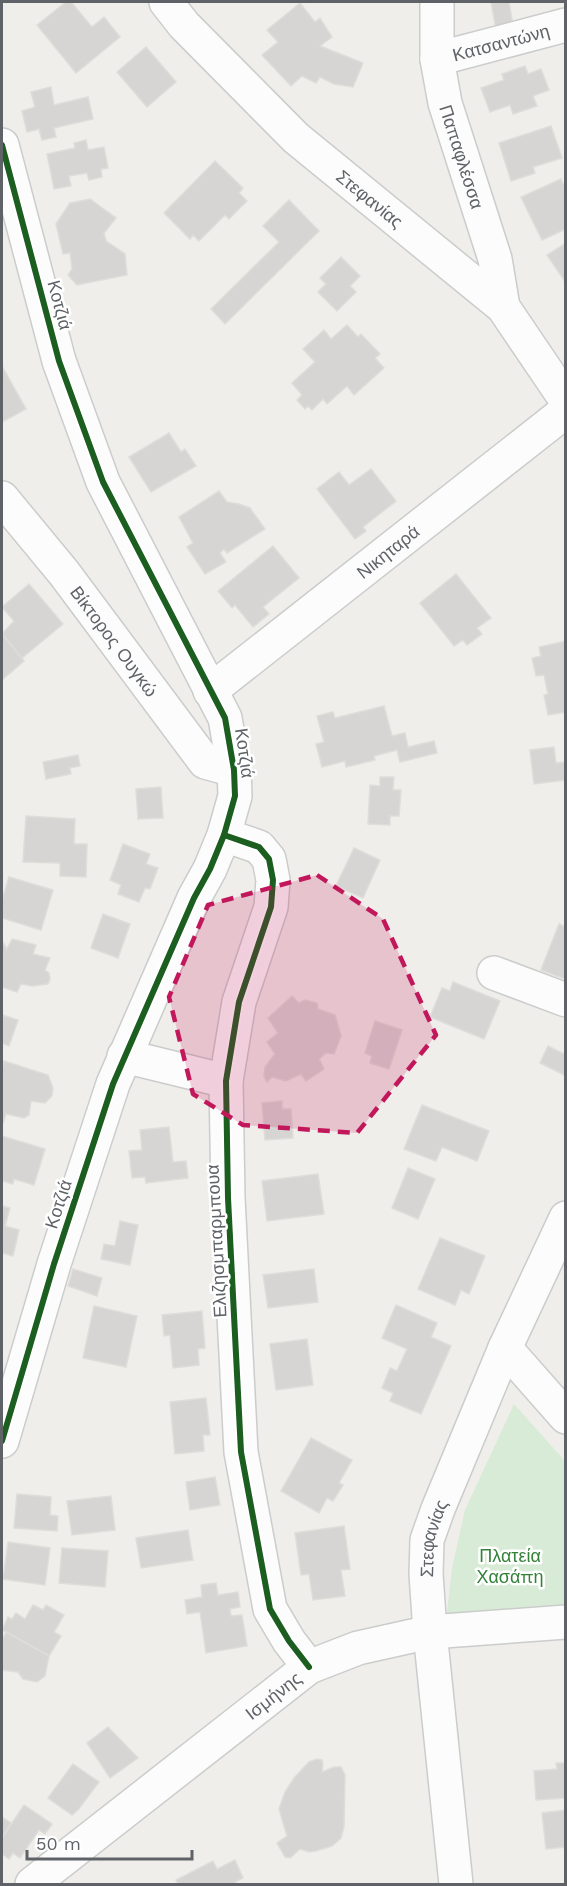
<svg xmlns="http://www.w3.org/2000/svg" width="567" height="1886" font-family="'Work Sans',sans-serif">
<rect width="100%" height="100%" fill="#efeeea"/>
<polygon fill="#d8ebd6" points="514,1404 565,1461 565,1618 451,1624 447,1613 452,1568 465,1510"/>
<g fill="#d6d5d3" stroke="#deddd9" stroke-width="1.5">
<polygon points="66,2 71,2 92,27 104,17 120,37 76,73 37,25"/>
<polygon points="491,2 509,2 514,32 497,35"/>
<polygon points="300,3 315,22 320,18 332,37 320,46 363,63 353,87 334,84 320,77 316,83 302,76 291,86 262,55 278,42 267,30"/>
<polygon points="146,47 176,82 147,107 117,72"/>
<polygon points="525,66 528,74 541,69 549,90 533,96 537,106 513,114 510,105 490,112 481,88 504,80 502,74"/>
<polygon points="51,87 54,105 88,97 93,119 54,128 56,137 42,140 39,129 27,132 22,111 35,107 31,92"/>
<polygon points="551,126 562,158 533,167 535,173 511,181 499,143"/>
<polygon points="86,140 88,150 104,147 108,168 101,169 102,177 89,180 87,173 69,176 71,186 54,189 47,154 75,148 74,143"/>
<polygon points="215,161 243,188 239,193 247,201 229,219 225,215 199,241 193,235 190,239 164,213"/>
<polygon points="561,179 563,184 566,183 566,229 542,240 521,197"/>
<polygon points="90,199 116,218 104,233 106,241 125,254 127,275 77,285 68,275 72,269 70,253 63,254 56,224 70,203"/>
<polygon points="289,200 319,231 225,324 211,309 279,242 263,226"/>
<polygon points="566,243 566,283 547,255"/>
<polygon points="341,257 360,276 350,286 356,292 337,311 318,292 326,284 320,278"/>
<polygon points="347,325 358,337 361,334 380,354 375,358 384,368 354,395 347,386 327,404 323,399 312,410 308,406 305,409 297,400 302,395 292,383 315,362 303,349 324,330 331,339"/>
<polygon points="2,366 26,409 2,422"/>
<polygon points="169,433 181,452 185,449 196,466 151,492 129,457"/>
<polygon points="371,469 396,501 363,527 366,531 355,539 317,489 339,472 349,485"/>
<polygon points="219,491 227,502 239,504 250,508 265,529 227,553 224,549 220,553 226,562 205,574 187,547 193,543 179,517"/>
<polygon points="273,546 299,578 263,607 269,614 253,627 235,605 232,608 218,591"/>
<polygon points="456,574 491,618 477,628 482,634 467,645 463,640 454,646 420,603"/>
<polygon points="29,584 63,624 22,658 2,634 14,621 2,607"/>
<polygon points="2,634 24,661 2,680"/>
<polygon points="566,641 566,712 548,715 544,695 548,694 544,675 536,676 532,658 541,656 539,647"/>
<polygon points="384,706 392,736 405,733 408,747 434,741 437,753 400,762 397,750 374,756 375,760 346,767 345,761 322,767 316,744 324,742 317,716 333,712 335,718"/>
<polygon points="554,747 556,763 566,762 566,780 534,784 530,750"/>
<polygon points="78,755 80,766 70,768 71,774 46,779 43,762"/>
<polygon points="380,777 394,777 393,790 401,790 399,816 390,816 390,825 368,824 370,785 380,786"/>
<polygon points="161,787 163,818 138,819 136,789"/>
<polygon points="26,816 75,819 74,844 87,844 86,877 60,876 60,863 23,862"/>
<polygon points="123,844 150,854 146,864 158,868 150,889 145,888 139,902 118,894 121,885 110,880"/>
<polygon points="354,848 380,860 363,898 336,886"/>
<polygon points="9,877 53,890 41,930 2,918 2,900"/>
<polygon points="103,914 130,924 118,958 91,948"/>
<polygon points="559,924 566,927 565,979 541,970"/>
<polygon points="12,939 36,945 33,954 50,958 45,970 49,973 50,979 48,984 32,986 21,984 17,992 2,987 2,941 7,949"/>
<polygon points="453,982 500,1001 484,1039 430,1017 442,988 450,991"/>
<polygon points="292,996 299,1003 305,1000 317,1003 318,1009 335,1015 341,1036 334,1054 326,1053 319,1059 324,1069 306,1081 301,1074 286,1081 272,1077 267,1082 264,1076 265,1067 275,1054 267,1042 278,1033 268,1018"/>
<polygon points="2,1015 18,1020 9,1046 2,1043"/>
<polygon points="375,1021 402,1030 389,1069 370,1063 372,1056 365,1053"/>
<polygon points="548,1046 564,1054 566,1051 566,1076 540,1063"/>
<polygon points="4,1061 48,1075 53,1088 52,1096 45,1103 31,1101 29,1115 24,1118 6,1114 3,1123 2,1122 2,1070"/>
<polygon points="282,1101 282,1109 291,1109 293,1138 265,1140 262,1103"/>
<polygon points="422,1105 489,1131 477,1161 442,1147 436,1161 404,1149"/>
<polygon points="169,1127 173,1162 186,1161 188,1178 146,1183 145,1177 132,1178 129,1151 142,1150 140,1130"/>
<polygon points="2,1136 45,1149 34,1185 14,1179 13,1184 2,1181"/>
<polygon points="408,1168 435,1179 418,1219 392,1208"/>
<polygon points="318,1174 324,1214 267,1221 262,1181"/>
<polygon points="2,1206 10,1208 5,1226 19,1230 13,1256 2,1253"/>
<polygon points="120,1221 138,1225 130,1265 101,1259 104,1244 115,1246"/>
<polygon points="440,1238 485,1256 469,1294 461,1290 455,1305 418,1289"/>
<polygon points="73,1269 102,1278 97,1296 68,1286"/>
<polygon points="314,1269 318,1302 268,1308 263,1275"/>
<polygon points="396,1305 437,1323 431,1337 451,1346 421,1414 390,1401 393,1393 382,1388 390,1368 397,1371 407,1349 382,1338"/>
<polygon points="94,1306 137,1316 126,1367 83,1358"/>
<polygon points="202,1311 205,1348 198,1349 199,1365 173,1368 170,1335 164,1336 162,1315"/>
<polygon points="307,1339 313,1385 276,1390 270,1344"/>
<polygon points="206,1398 210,1435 203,1435 204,1451 175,1454 170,1402"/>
<polygon points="311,1438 352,1460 339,1483 343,1485 333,1501 327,1498 319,1513 281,1491"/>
<polygon points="215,1477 220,1505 190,1510 186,1482"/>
<polygon points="17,1494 51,1497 50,1515 58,1516 57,1531 14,1528"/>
<polygon points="111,1496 115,1530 72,1535 67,1501"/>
<polygon points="344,1526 350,1569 341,1570 345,1596 313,1600 309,1574 301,1575 295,1533"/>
<polygon points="188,1530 193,1560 141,1568 136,1538"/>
<polygon points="8,1542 50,1548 45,1585 3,1579"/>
<polygon points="62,1548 108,1551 105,1587 59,1583"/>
<polygon points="216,1583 218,1595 238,1592 240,1607 230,1609 231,1616 242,1615 247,1646 206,1653 200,1612 187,1614 185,1600 202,1597 201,1585"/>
<polygon points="33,1605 43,1610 46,1605 64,1615 54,1632 61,1636 49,1656 2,1630 8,1617 12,1619 16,1613 25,1619"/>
<polygon points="6,1632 49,1656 45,1676 37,1682 23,1679 18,1672 2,1670 2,1640"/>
<polygon points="108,1727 138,1758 110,1778 87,1743"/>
<polygon points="317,1759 322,1760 323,1764 322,1772 334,1767 341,1767 345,1775 344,1827 341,1838 332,1846 316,1851 309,1852 300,1849 290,1858 285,1857 277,1843 287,1836 279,1809 285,1792 294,1778 309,1762"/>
<polygon points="556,1763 566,1763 566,1798 536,1800 534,1771 557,1769"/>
<polygon points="73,1764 99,1782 78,1810 72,1815 48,1798"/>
<polygon points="24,1805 52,1824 45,1834 39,1830 20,1858 13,1853 9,1859 2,1854 2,1838"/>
<polygon points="566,1810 566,1847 546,1849 542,1813"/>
<polygon points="2,1817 11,1823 2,1838"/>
<polygon points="235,1860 243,1878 235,1882 236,1884 178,1884 176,1880 213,1861 217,1869"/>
</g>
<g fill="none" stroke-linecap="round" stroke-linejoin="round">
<defs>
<g id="minor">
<path id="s1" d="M166 2 184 25 296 138 503 307 566 400"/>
<path id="s2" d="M437 2V59L445 103 495 259 503 307"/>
<path id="s3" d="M437 59 566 25"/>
<polyline points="2,145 59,361 103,482 225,718 234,770 235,796 224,835 210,869 194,898 113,1084 54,1264 2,1441"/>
<path id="s4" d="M2 498 64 573 205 762 234 770"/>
<path id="s5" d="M210 691 566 411"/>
<polyline points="224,835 259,847 269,859 273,880 271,907 239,1002 226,1081 228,1198 241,1452 270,1609 289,1641 309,1667"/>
<polyline points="494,973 566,1000"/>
<polyline points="124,1056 226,1081"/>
<polyline points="505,1348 566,1417"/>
<path id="s6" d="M32 1884 309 1667 358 1648 430 1632 566 1622"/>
<path id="s7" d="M456 1884 430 1632 426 1574 427 1540 438 1509 505 1348 566 1218"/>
</g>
</defs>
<use href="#minor" stroke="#cbcccc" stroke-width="36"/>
<use href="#minor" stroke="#fdfcfc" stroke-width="33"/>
<defs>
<g id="cycleway">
<polyline points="2,145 59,361 103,482 225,718 234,770 235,796 224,835 210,869 194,898 113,1084 54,1264 2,1441"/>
<polyline points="224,835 259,847 269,859 273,880 271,907 239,1002 226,1081 228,1198 241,1452 270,1609 289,1641 309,1667"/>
</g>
</defs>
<use href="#cycleway" stroke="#fff" stroke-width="10"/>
<use href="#cycleway" stroke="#1b5e20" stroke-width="6"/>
</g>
<path fill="#c2185b" fill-opacity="0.2" stroke="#c2185b" stroke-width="4.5" stroke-dasharray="12 8" stroke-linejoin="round" d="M317 875 383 919 436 1035 357 1133 243 1125 193 1094 169 997 208 905Z"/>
<g text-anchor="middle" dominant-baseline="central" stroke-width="5" stroke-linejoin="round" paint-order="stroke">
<g font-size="18" fill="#5f6368" stroke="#fff">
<text stroke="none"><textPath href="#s3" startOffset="66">Κατσαντώνη</textPath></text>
<text stroke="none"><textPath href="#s2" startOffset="158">Παπαφλέσσα</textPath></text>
<text stroke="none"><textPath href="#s1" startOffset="284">Στεφανίας</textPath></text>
<text transform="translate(60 305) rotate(75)">Κοτζιά</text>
<text stroke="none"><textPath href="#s5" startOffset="226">Νικηταρά</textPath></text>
<text stroke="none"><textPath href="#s4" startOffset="182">Βίκτορος Ουγκώ</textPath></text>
<text transform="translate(245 753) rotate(82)">Κοτζιά</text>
<text transform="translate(58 1204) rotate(-72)">Κοτζιά</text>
<text transform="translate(216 1241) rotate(-93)">Ελιζησμπαρμπουα</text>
<text stroke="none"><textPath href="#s7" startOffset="348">Στεφανίας</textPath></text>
<text stroke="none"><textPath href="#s6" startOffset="306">Ισμήνης</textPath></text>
</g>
<g font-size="18" fill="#348238" stroke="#fff">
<text x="510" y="1555">Πλατεία<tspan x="510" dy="21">Χασάπη</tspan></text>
</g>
</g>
<rect width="567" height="1886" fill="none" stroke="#5f6368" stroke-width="6"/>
<path d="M27 1850v9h165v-9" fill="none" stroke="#5f6368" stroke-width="3"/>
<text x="36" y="1850" font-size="18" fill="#5f6368" stroke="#ffffff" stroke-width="4.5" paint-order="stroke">50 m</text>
</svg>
